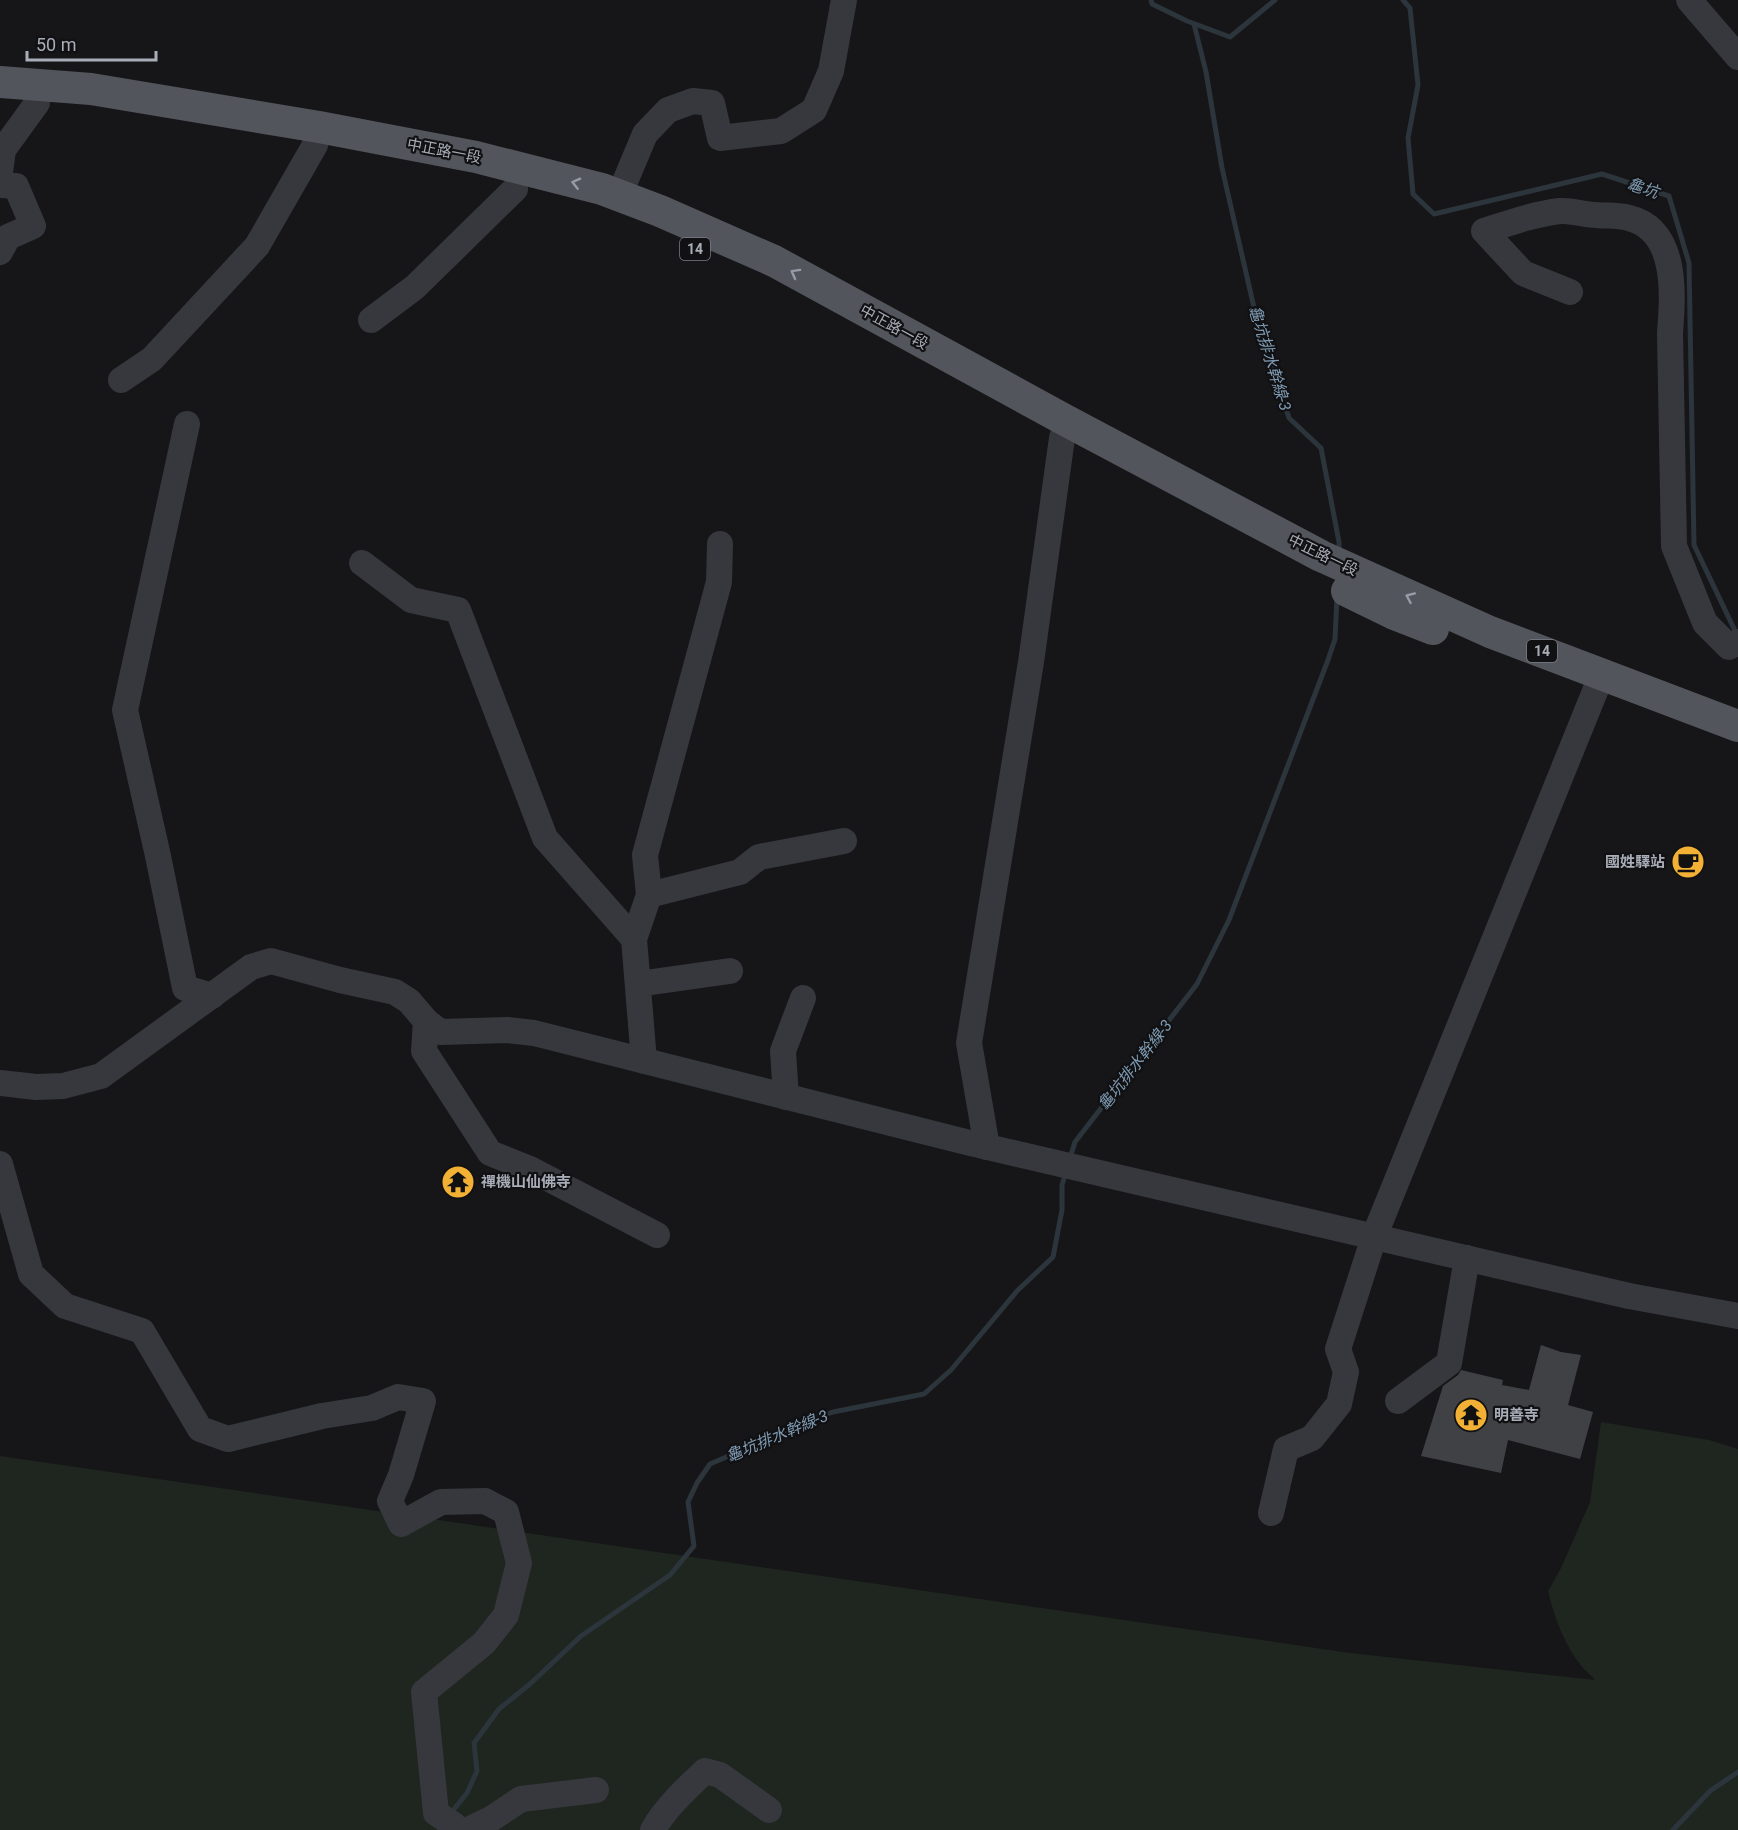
<svg xmlns="http://www.w3.org/2000/svg" width="1738" height="1830" font-family="Roboto,'Noto Sans TC',sans-serif">
<rect width="100%" height="100%" fill="#161618"/>
<path fill="#1e261f" d="M1601 1422 1709 1440 1738 1449V1830H0V1456L1350 1653 1595 1680C1592 1676 1586 1671 1582 1667 1565 1646 1554 1617 1548 1591L1561 1568 1590 1502Z"/>
<g fill="none" stroke-linecap="round" stroke-linejoin="round">
<g stroke="#2c353c" stroke-width="5">
<polyline points="1151,0 1152,4 1187,21 1230,37 1275,0"/>
<polyline points="1403,0 1410,8 1418,85 1408,138 1413,194 1434,214 1602,174 1669,196 1689,263 1694,545 1737,635"/>
<polyline points="1194,24 1206,72 1222,168 1258,325 1289,418 1321,448 1339,542 1339,552"/>
<polyline points="1070,1158 1075,1142 1197,984 1229,920 1328,660 1335,639 1337,597"/>
<polyline points="451,1813 467,1793 477,1771 474,1743 499,1709 530,1684 581,1636 670,1575 694,1546 688,1502 697,1483 710,1464 738,1452 776,1440 804,1422 833,1412 924,1394 951,1370 1017,1291 1053,1257 1062,1210 1062,1185 1066,1172"/>
<polyline points="1673,1830 1710,1791 1738,1772"/>
</g>
</g>
<polygon fill="#404145" points="1541,1345 1561,1352 1581,1355 1568,1405 1593,1412 1580,1459 1508,1440 1501,1473 1421,1456 1443,1386 1458,1375 1461,1370 1503,1380 1502,1385 1529,1390"/>
<g fill="none" stroke-linecap="round" stroke-linejoin="round">
<g stroke="#37383d" stroke-width="26">
<polyline points="1689,0 1738,57"/>
<polyline points="0,172 3,150 37,103"/>
<polyline points="0,185 16,186 33,226 8,237 0,252"/>
<polyline points="619,196 645,134 668,110 693,101 712,103 720,138 781,131 814,110 831,71 844,0"/>
<path d="M1570 292 1523 273 1484 231C1509 223 1534 214 1560 211 1571 210 1585 215 1596 215 1607 216 1619 215 1629 218 1678 230 1673 295 1670 333L1674 546 1705 623 1729 647 1738 642"/>
<polyline points="371,320 415,287 515,189"/>
<polyline points="121,380 152,359 257,246 315,145 319,127"/>
<polyline points="187,424 125,710 158,856 185,988 212,996"/>
<polyline points="362,563 411,600 458,610 545,838 634,939 644,1061"/>
<polyline points="649,895 740,872 759,857 844,841"/>
<polyline points="634,939 649,895 645,855 719,582 720,544"/>
<polyline points="638,984 730,971"/>
<polyline points="426,1021 424,1051 490,1153 530,1169 657,1235"/>
<polyline points="0,1083 36,1087 63,1086 101,1076 251,967 271,961 340,980 395,992 409,1001 426,1021 440,1032 507,1030 534,1033 966,1142 1629,1296 1738,1316"/>
<polyline points="786,1097 783,1051 803,998"/>
<polyline points="987,1147 969,1043 1031,662 1062,438 1069,422"/>
<polyline points="0,1164 31,1274 65,1306 142,1331 200,1429 228,1439 322,1416 372,1408 398,1397 423,1401 401,1475 390,1501 401,1524 441,1502 485,1501 506,1512 519,1563 506,1615 484,1643 424,1692 436,1813 454,1825 458,1830"/>
<polyline points="1398,1401 1449,1363 1467,1258"/>
<polyline points="1271,1513 1286,1449 1312,1438 1339,1404 1346,1372 1338,1349 1374,1237 1602,674"/>
<polyline points="472,1828 491,1819 521,1799 596,1790"/>
<path d="M653 1830C665 1808 687 1788 705 1771L720 1775 769 1810"/>
</g>
<g stroke="#53555c" stroke-width="32">
<polyline points="0,82 91,89 319,127 476,157 602,189 660,211 774,261 1065,420 1321,556 1490,632 1738,726"/>
<polyline points="1347,591 1392,613 1433,629"/>
</g>
</g>
<defs><path id="oneway-chevron" d="M-2-3.5L2.5 0L-2 3.5" fill="none" stroke-width="1.6" stroke-linecap="round" stroke-linejoin="round" transform="scale(1.5)"/></defs>
<g stroke="#979ba6">
<use href="#oneway-chevron" transform="translate(576 183) rotate(-166)"/>
<use href="#oneway-chevron" transform="translate(795 273) rotate(-151)"/>
<use href="#oneway-chevron" transform="translate(1410 597) rotate(-156)"/>
</g>
<defs>
<symbol id="cafe-disc" viewBox="-11 -11 22 22"><circle r="9.5" fill="#f2b134" stroke="#111113"/><path d="M-5.5-4.5H6V0H3Q3 3.5 0 3.5H-2.5Q-5.5 3.5-5.5 0ZM3-3.2v2h1.7v-2ZM-6 4.5H4V6H-6Z" fill="#111"/></symbol>
<symbol id="temple-disc" viewBox="-11 -11 22 22"><circle r="9.5" fill="#f2b134" stroke="#111113"/><path d="M0-6L5-2H3V0L6.5 2.5H4V6H1.5V3h-3V6H-4V2.5H-6.5L-3 0V-2H-5Z" fill="#111"/></symbol>
</defs>
<g fill-rule="evenodd">
<use href="#cafe-disc" x="1669" y="843" width="38" height="38"/>
<use href="#temple-disc" x="439" y="1163" width="38" height="38"/>
<use href="#temple-disc" x="1452" y="1396" width="38" height="38"/>
</g>
<g text-anchor="middle" dominant-baseline="central" stroke-width="4.5" stroke-linejoin="round" paint-order="stroke">
<g fill="#111113" stroke="#7b7e86" stroke-width="1.5">
<rect x="680" y="238" width="30" height="22" rx="4.5"/>
<rect x="1527" y="640" width="30" height="22" rx="4.5"/>
</g>
<g font-size="14" font-weight="bold" fill="#a8adb8">
<text x="695" y="249">14</text>
<text x="1542" y="651">14</text>
</g>
<g font-size="15" fill="#a8adb8" stroke="#111113">
<text transform="translate(444 151) rotate(11)">中正路一段</text>
<text transform="translate(894 327) rotate(29)">中正路一段</text>
<text transform="translate(1323 555) rotate(26)">中正路一段</text>
</g>
<g font-size="15" font-weight="bold" fill="#a8adb8" stroke="#111113" text-anchor="start">
<text x="1665" y="862" text-anchor="end">國姓驛站</text>
<text x="481" y="1182">禪機山仙佛寺</text>
<text x="1494" y="1415">明善寺</text>
</g>
<g font-size="16" font-style="italic" fill="#7f9bb3" stroke="#111113">
<text transform="translate(1643 188) rotate(18)">龜坑</text>
<text transform="translate(1270 358) rotate(73)">龜坑排水幹線-3</text>
<text transform="translate(1135 1065) rotate(-52)">龜坑排水幹線-3</text>
<text transform="translate(777 1436) rotate(-23)">龜坑排水幹線-3</text>
</g>
</g>
<path d="M27 51v9h129v-9" fill="none" stroke="#a8adb8" stroke-width="3"/>
<text x="36" y="51" font-size="18" fill="#a8adb8" stroke="#111113" stroke-width="4.5" paint-order="stroke">50 m</text>
</svg>
